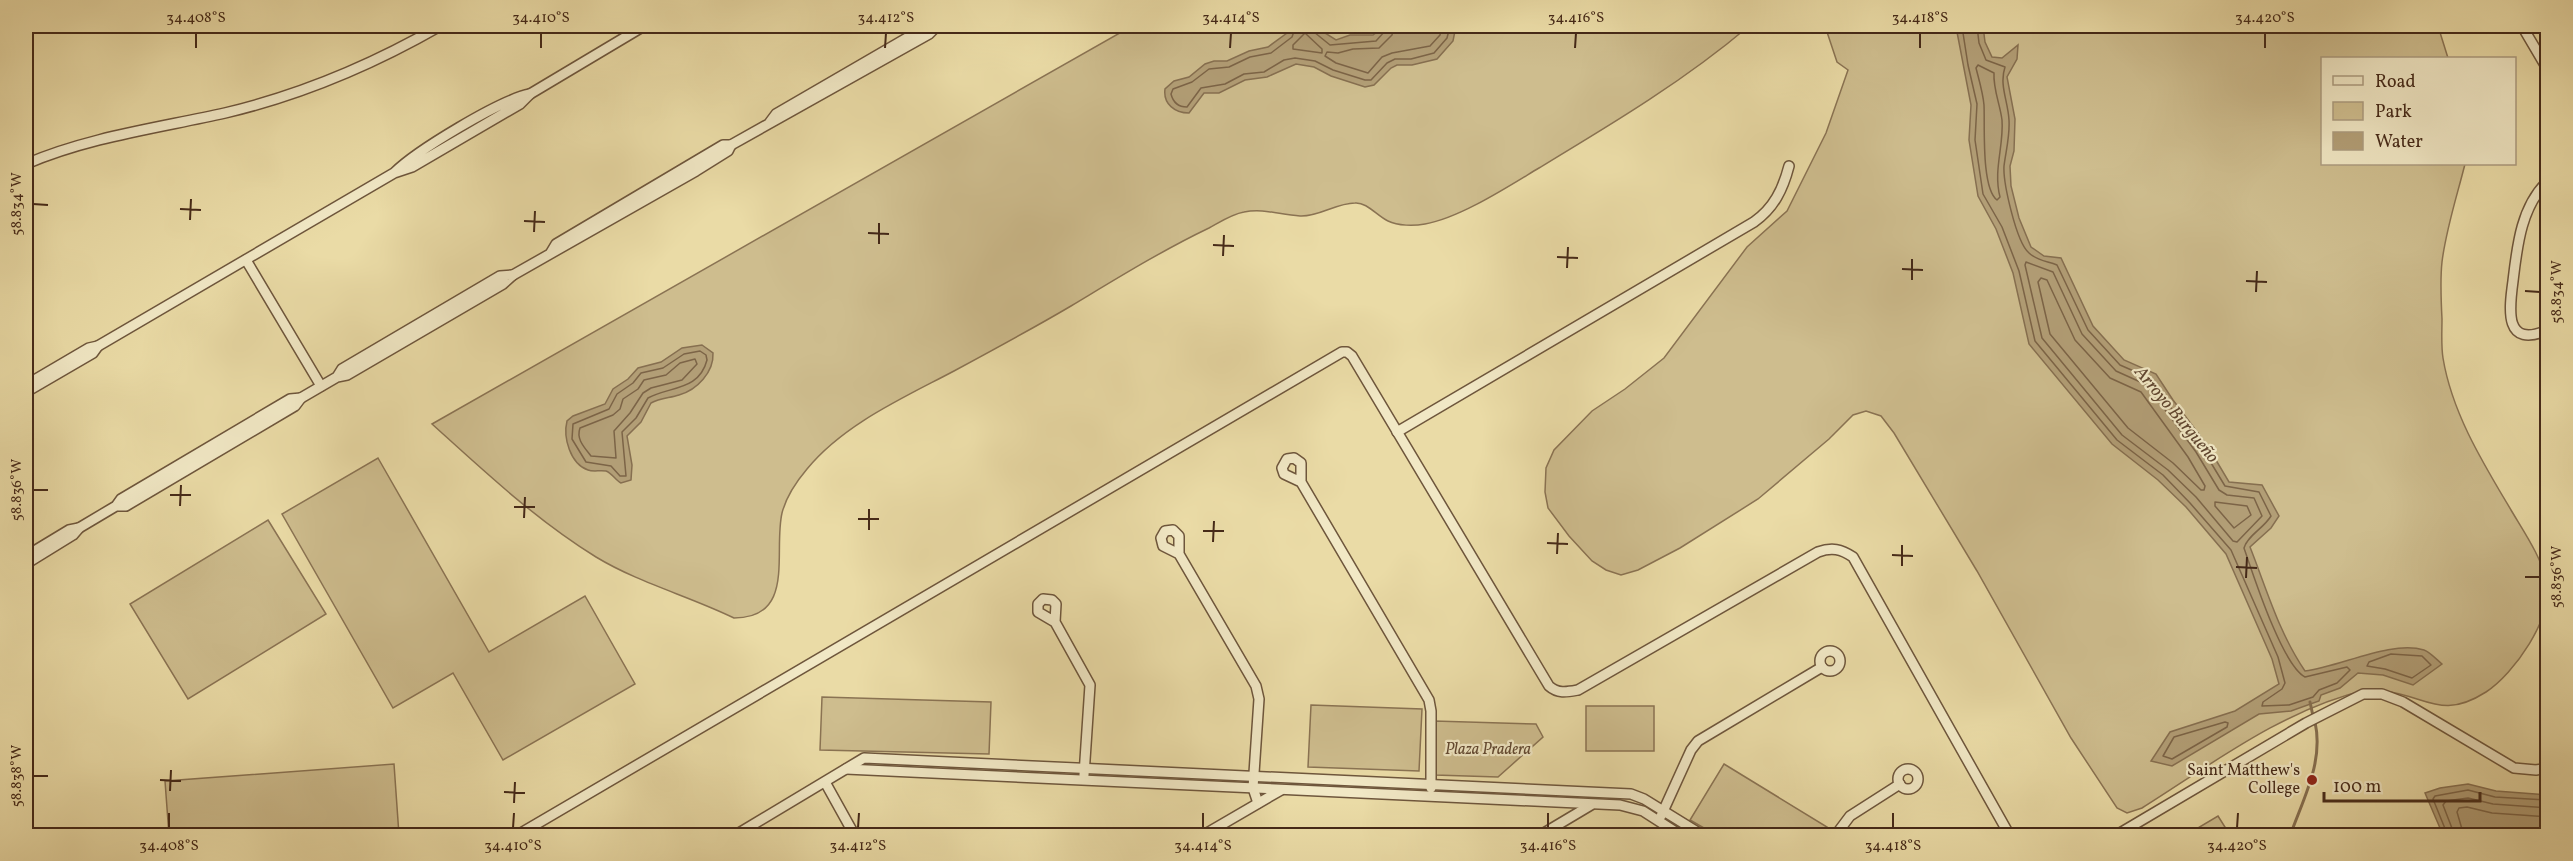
<svg xmlns="http://www.w3.org/2000/svg" width="2573" height="861" font-family="Vollkorn,serif">
<rect width="100%" height="100%" fill="#eadba6"/>
<filter id="stains"><feTurbulence type="fractalNoise" baseFrequency=".00333" numOctaves="4"/><feColorMatrix values="0 0 0 0 .2 0 0 0 0 .09 0 0 0 0 .02 0 0 0 .5 -.17"/></filter>
<radialGradient id="worn" r=".72"><stop offset=".6" stop-color="#630" stop-opacity="0"/><stop offset="1" stop-color="#630" stop-opacity=".3"/></radialGradient>
<g fill="#cebd8e" stroke="#8a7353" stroke-width="1.5">
<path d="M1132 26H1749C1684 81 1612 124 1539 168 1509 186 1460 218 1425 224 1414 226 1398 226 1388 221 1377 216 1367 202 1355 203 1336 203 1319 217 1300 216 1280 215 1264 208 1244 212 1232 214 1220 222 1209 228 1161 251 1116 279 1071 306 1032 329 993 350 954 371 903 398 844 424 807 469 796 482 786 497 782 513 773 552 796 618 734 618 689 596 639 583 596 557 536 520 484 471 432 424Z"/>
<path d="M1825 26H2438L2448 58H2322V164H2465C2457 196 2446 229 2442 262 2440 280 2441 300 2442 319 2442 332 2441 345 2443 358 2452 413 2483 463 2511 510 2524 532 2542 558 2547 583 2553 618 2514 674 2486 692 2442 720 2428 697 2385 691 2379 690 2373 689 2366 690 2284 709 2212 764 2142 808L2127 813 2117 808 2071 738 1977 571 1894 433 1881 416 1866 411 1853 415 1829 439 1758 499 1680 548 1638 570 1621 575 1606 570 1592 561 1569 536 1548 508 1545 492 1546 468 1554 450 1592 411 1625 389 1664 358 1747 247 1787 211 1826 133 1848 70 1837 62Z"/>
<polygon points="378,458 489,652 585,596 635,684 503,760 453,673 393,708 282,514"/>
<polygon points="268,520 326,614 188,699 130,604"/>
<polygon points="822,697 991,702 989,754 820,750"/>
<polygon points="1311,705 1422,709 1419,771 1308,767"/>
<rect x="1586" y="706" width="68" height="45"/>
<polygon points="1434,721 1536,724 1543,737 1498,777 1435,775"/>
<polygon points="394,764 399,835 169,835 165,781"/>
<polygon points="1724,764 1827,827 1822,835 1716,835 1690,820"/>
<polygon points="2218,816 2230,835 2186,835"/>
</g>
<g fill="#b29e76" stroke="#866f50" stroke-width="1.5">
<path d="M1292 26H1314L1336 40 1350 35H1373L1385 26H1456L1453 41 1437 59 1412 65H1397L1391 68 1374 85 1365 87 1331 76 1314 67 1296 64 1267 77 1245 80 1219 93H1204L1189 113C1175 113 1163 104 1165 89L1174 81 1189 77 1205 64 1214 61H1227L1249 51 1268 47 1287 33Z"/>
<path d="M1959 26H1983L1985 42 1992 57 2002 58 2018 45 2017 59 2007 77 2015 119 2014 151 2010 166 2011 186 2019 218 2031 247 2044 256 2061 258 2093 326 2124 360 2156 374 2173 400 2207 445 2229 482 2262 485 2279 516 2271 528 2250 547C2267 590 2279 633 2305 671 2340 667 2391 640 2424 650 2430 652 2437 660 2442 664L2413 685 2383 675 2358 673 2340 688 2321 695 2319 701 2291 711 2259 714 2172 766 2151 761 2170 732 2235 711 2279 684 2272 659 2226 554 2186 507 2158 480 2112 444 2029 344 2013 273 1996 229 1978 196 1969 140 1971 105 1957 32Z"/>
<path d="M702 345 713 353C714 372 697 390 679 395 670 398 660 398 651 403L641 422 627 436 632 465 631 480 621 483C615 480 612 473 606 471 600 470 593 472 588 470 570 464 563 437 567 421L573 416 605 404 613 389 628 379 638 368 661 362 682 348Z"/>
<polygon points="2468,784 2496,791 2547,795 2547,835 2443,835 2425,793 2440,788"/>
</g>
<g fill="none" stroke-linecap="round" stroke-linejoin="round">
<g stroke="#7c6447" stroke-width="1.5">
<path d="M1296 26 1292 37 1271 53 1250 57 1229 67 1209 69 1192 82 1173 89 1171 94C1173 102 1178 107 1187 107L1201 88 1225 84 1244 74 1264 72 1284 60 1295 58 1315 61 1333 70 1365 80H1371L1387 63 1395 59H1411L1434 53 1447 38 1450 26"/>
<polyline points="1313,26 1314,32 1330,45 1376,41 1385,31 1387,26"/>
<polyline points="1394,26 1392,35 1379,48 1353,49 1338,53 1327,52 1325,56 1336,63 1368,73 1382,57 1392,53 1430,46 1440,35 1442,26"/>
<path d="M1964 26 1963 33 1968 65 1977 104 1975 140 1983 194 2002 227 2019 271 2035 341 2117 440 2163 475 2190 503 2231 550 2278 657 2285 683 2282 689 2263 702 2262 706 2289 705 2313 697 2319 690 2337 683 2350 670 2347 667 2305 677C2282 665 2253 574 2244 548 2247 536 2264 528 2271 516L2259 492 2225 486 2202 448 2168 404 2152 379 2120 365 2088 330 2057 265C2047 261 2038 261 2029 253 2016 242 2003 182 2004 166 2006 150 2010 136 2009 120 2008 101 1999 85 2005 67L1986 60 1979 43 1977 26"/>
<polygon points="1305,33 1322,49 1322,53 1293,49 1293,45"/>
<path d="M1978 65 1994 73C1993 89 2000 104 2002 120 2004 146 1993 170 2000 197L1997 200C1981 188 1985 125 1984 105 1983 93 1979 80 1976 68Z"/>
<polygon points="2026,262 2053,272 2082,334 2116,371 2147,385 2196,452 2219,490 2227,495 2254,498 2262,516 2237,542 2233,541 2196,497 2168,470 2122,435 2042,338 2025,265"/>
<polygon points="2041,278 2047,280 2075,340 2110,378 2141,392 2188,457 2205,486 2204,490 2201,490 2173,463 2128,428 2050,334 2038,282"/>
<path d="M700 351 706 355 707 360C699 391 670 386 648 398L636 418 622 432 626 476H620L611 466 586 462 572 439 573 424 609 409 617 394 633 383 641 373 663 368 684 354Z"/>
<path d="M695 359 697 364 682 380 651 388 643 393 630 413 614 431 616 458 591 456C584 447 576 439 580 428L613 415 620 409 623 399 638 389 644 380 666 375 680 363Z"/>
<polygon points="2215,502 2247,506 2251,515 2234,528 2215,506"/>
<polygon points="2391,654 2422,656 2431,665 2412,678 2385,669 2367,666 2369,662"/>
<polygon points="2225,722 2228,723 2227,727 2172,759 2163,756 2174,737"/>
<polyline points="2448,836 2433,799 2435,796 2468,790 2495,797 2548,800"/>
<polyline points="2455,836 2443,805 2446,801 2468,798 2493,804 2548,808"/>
<polyline points="2464,836 2457,812 2459,808 2467,807 2492,813 2548,817"/>
</g>
<g stroke="#866f50" stroke-width="3">
<polyline points="2310,702 2313,716"/>
<path d="M2290 836C2303 799 2324 762 2315 722"/>
</g>
<defs>
<g id="minor">
<polyline points="2522,26 2548,70"/>
<polyline points="530,94 644,26"/>
<polyline points="731,145 929,34 937,26 926,27 776,114 770,122"/>
<path d="M26 164C89 137 158 128 225 113 301 95 372 65 440 26"/>
<path d="M2548 181C2521 206 2517 247 2513 281 2509 310 2504 349 2548 330"/>
<polyline points="246,260 321,386"/>
<polyline points="513,275 696,171 728,151 731,145 723,145 556,244 550,254"/>
<path d="M26 385 89 348 98 346 394 173 412 167 520 104 530 94C500 100 416 151 394 173"/>
<polyline points="26,392 93,353 98,346"/>
<polyline points="301,398 337,377 347,375 503,284 513,275 500,276 342,369 337,377"/>
<path d="M1397 432 1754 222C1774 208 1783 189 1789 166"/>
<polyline points="1301,482 1284,474 1282,468 1287,459 1294,458 1301,463 1301,482 1429,700 1431,711 1431,788"/>
<polyline points="79,528 116,506 121,499 290,399 301,398 295,406 126,506 116,506"/>
<polyline points="1179,554 1163,546 1161,538 1165,531 1173,530 1179,536 1179,554 1256,686 1259,699 1253,788 1258,803"/>
<polyline points="26,556 69,530 79,528 73,535 26,564"/>
<polyline points="1055,622 1038,612 1038,604 1043,599 1052,600 1056,604 1055,622 1090,685 1084,775"/>
<circle cx="1830" cy="661" r="10"/>
<polyline points="846,769 1620,805 1643,811 1682,836"/>
<circle cx="1908" cy="779" r="10"/>
<polyline points="825,782 855,836"/>
<polyline points="1661,816 1691,750 1698,741 1822,667"/>
<path d="M516 836 1342 352H1347L1352 356 1549 686C1558 694 1567 692 1578 690L1818 552C1832 547 1841 549 1853 557L2010 836"/>
<polyline points="734,836 864,758 1631,794 1644,799 1704,836"/>
<polyline points="1202,836 1281,790"/>
<polyline points="1539,836 1591,805"/>
<polyline points="1835,836 1850,816 1900,784"/>
<polyline points="2115,836 2306,723 2363,694 2382,694 2403,702 2514,768 2536,770 2548,768"/>
</g>
</defs>
<use href="#minor" stroke="#6e563c" stroke-width="12"/>
<use href="#minor" stroke="#f1e8c5" stroke-width="9"/>
</g>
<path fill="none" stroke="#452918" stroke-width="2" d="M196 48V33M541 48V33M885 48 886 33M1230 48 1231 33M1575 48 1576 33M1920 48V33M2265 48V33M33 204 48 205M180 209 201 210M190 220 191 199M524 221 545 222M534 232 535 211M868 233 889 234M879 244V223M1213 245 1234 246M1223 256 1224 235M1557 257 1578 258M1567 268 1568 247M1902 269 1923 270M1912 280V259M2246 281 2267 282M2525 291 2540 292M2256 292 2257 271M33 490H48M170 495H191M180 506 181 485M514 507H535M524 518 525 497M858 519H879M869 530V509M1203 531H1224M1213 542 1214 521M1547 543 1568 544M1557 554 1558 533M1892 555 1913 556M1902 566V545M2236 567 2257 568M2525 577H2540M2246 578 2247 557M33 776H48M160 780 181 781M170 791 171 770M504 792 525 793M514 803 515 782M169 828V813M513 828 514 813M858 828 859 813M1203 828V813M1548 828V813M1893 828V813M2237 828 2238 813"/>
<circle fill="#8f2418" stroke="#f1e8c5" stroke-width="2" cx="2312" cy="780" r="6"/>
<g text-anchor="middle" dominant-baseline="central" stroke-width="4.5" stroke-linejoin="round" paint-order="stroke">
<g font-size="16" font-style="italic" fill="#604730" stroke="#f1e8c5">
<text x="1488" y="750">Plaza Pradera</text>
</g>
<g font-size="16" fill="#452918" stroke="#f1e8c5" text-anchor="end">
<text x="2300" y="771">Saint Matthew's<tspan x="2300" dy="18">College</tspan></text>
</g>
<g font-size="18" font-style="italic" fill="#604630" stroke="#f1e8c5">
<text transform="translate(2176 415) rotate(50)">Arroyo Burgueño</text>
</g>
</g>
<rect width="2573" height="861" fill="none" stroke="#eadba6" stroke-width="66"/>
<rect x="2321" y="57" width="195" height="108" fill="#f1e8c5" stroke="#ac9c80" stroke-width="1.5"/>
<rect x="2333" y="76" width="30" height="9" fill="#f1e8c5" stroke="#ac9c80" stroke-width="1.5"/>
<text x="2375" y="87" font-size="18" fill="#452918">Road</text>
<rect x="2333" y="102" width="30" height="18" fill="#cebd8e" stroke="#ac9c80" stroke-width="1.5"/>
<text x="2375" y="117" font-size="18" fill="#452918">Park</text>
<rect x="2333" y="132" width="30" height="18" fill="#b29e76" stroke="#ac9c80" stroke-width="1.5"/>
<text x="2375" y="147" font-size="18" fill="#452918">Water</text>
<path d="M2324 792v9h156v-9" fill="none" stroke="#452918" stroke-width="3"/>
<text x="2333" y="792" font-size="18" fill="#452918" stroke="#f1e8c5" stroke-width="4.5" paint-order="stroke">100 m</text>
<rect x="33" y="33" width="2507" height="795" fill="none" stroke="#452918" stroke-width="2"/>
<g font-size="15" text-anchor="middle" fill="#452918">
<text x="196" y="22">34.408°S</text>
<text x="541" y="22">34.410°S</text>
<text x="886" y="22">34.412°S</text>
<text x="1231" y="22">34.414°S</text>
<text x="1576" y="22">34.416°S</text>
<text x="1920" y="22">34.418°S</text>
<text x="2265" y="22">34.420°S</text>
<text transform="translate(16 204) rotate(-90)" y="5">58.834°W</text>
<text transform="translate(2556 292) rotate(-90)" y="5">58.834°W</text>
<text transform="translate(16 490) rotate(-90)" y="5">58.836°W</text>
<text transform="translate(2556 577) rotate(-90)" y="5">58.836°W</text>
<text transform="translate(16 776) rotate(-90)" y="5">58.838°W</text>
<text x="169" y="850">34.408°S</text>
<text x="513" y="850">34.410°S</text>
<text x="858" y="850">34.412°S</text>
<text x="1203" y="850">34.414°S</text>
<text x="1548" y="850">34.416°S</text>
<text x="1893" y="850">34.418°S</text>
<text x="2237" y="850">34.420°S</text>
</g>
<rect width="100%" height="100%" filter="url(#stains)"/>
<rect width="100%" height="100%" fill="url(#worn)"/>
</svg>
